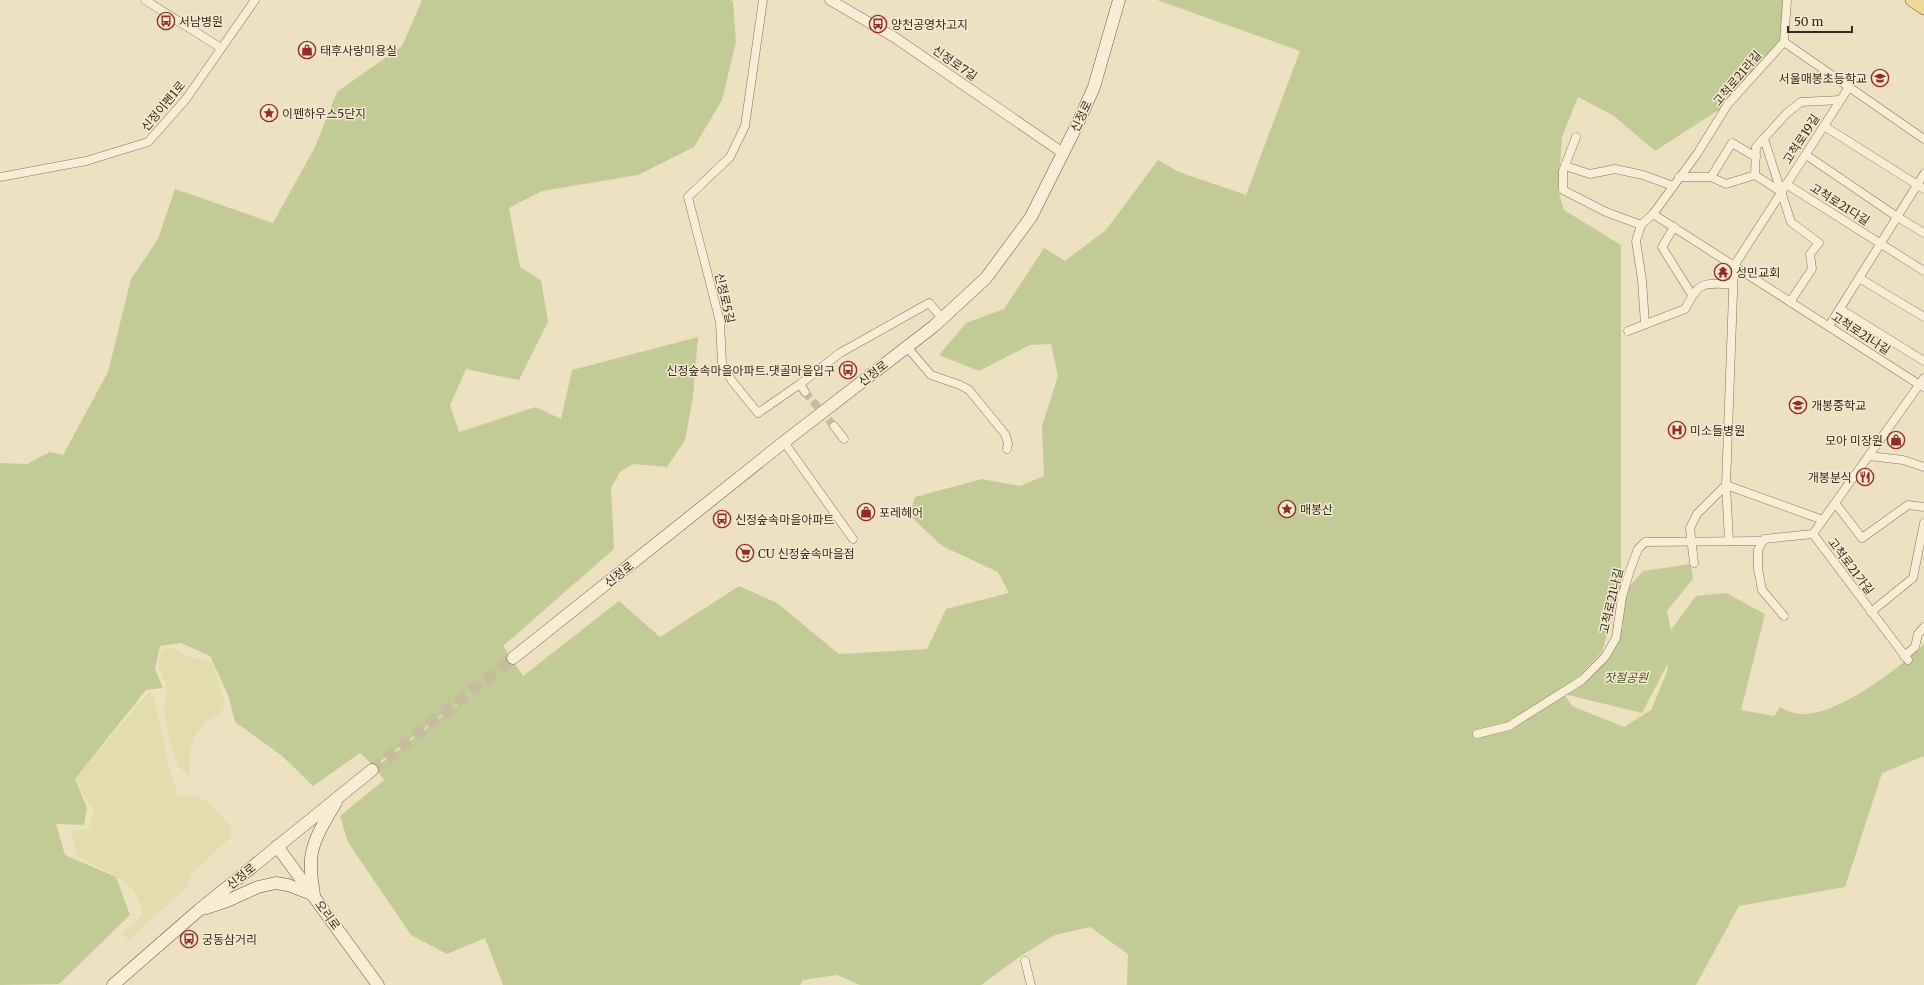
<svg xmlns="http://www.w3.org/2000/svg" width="1924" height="985" font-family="Merriweather,'Noto Sans KR',serif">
<rect width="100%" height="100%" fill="#ede1c0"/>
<g fill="#e3dcad">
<polygon points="172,648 186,656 212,662 225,704 221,713 209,719 199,730 193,740 190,752 190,777 179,767 171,748 165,717 164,706 167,688 158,666 161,651 165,649"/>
<polygon points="149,692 154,699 169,766 178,795 198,796 211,804 231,828 231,837 192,873 185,889 128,940 123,933 143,915 141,905 133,889 121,879 77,856 72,837 73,831 89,828 94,810 81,791 76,778"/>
</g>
<path fill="#c3cb94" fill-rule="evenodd" d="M422 0H731L733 2 736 42 722 100 694 147 638 175 542 191 509 208 520 267 541 280 548 322 519 380 466 369 450 405 459 432 536 407 561 419 572 370 698 337 693 397 685 440 667 467 633 464 620 472 611 488 614 549 503 646 523 676 619 601 660 637 739 586 777 603 839 654 927 649 946 609 1009 593 998 572 942 546 909 515 915 497 982 479 1020 486 1044 476 1042 426 1058 376 1051 344 1030 345 979 371 939 355 966 323 1004 309 1044 248 1065 261 1106 230 1158 160 1179 172 1246 195 1300 51 1157 0H1787L1784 42 1728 104 1655 151 1614 116 1578 97 1562 137 1558 190 1564 210 1621 245V586L1602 652 1569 686 1597 663 1623 628V594L1643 571 1691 564 1693 579 1667 611 1671 630 1696 596 1726 593 1765 614 1741 710 1774 716 1780 707C1786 710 1794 714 1800 714 1836 717 1900 668 1924 644V756L1882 773 1845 887 1739 906 1696 985H1127L1128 954 1090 927 1055 935 1022 955 981 985H860L837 975 803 980 800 985H503L485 938 447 954 411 935 348 842 340 816 384 780 375 768 491 678 374 766 360 753 313 786 281 755 235 722 228 695 210 656 181 643 160 646 155 669 163 688 146 690 75 779 87 808 84 825 56 824 65 855 116 877 130 915 59 984 0 985V463L27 464 50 452 63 455 108 372 131 279 158 239 175 189 273 223 315 147 337 92 402 46ZM1668 663 1667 672 1651 710 1624 727 1572 706 1564 694 1642 713Z"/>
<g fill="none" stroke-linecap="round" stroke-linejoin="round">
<polyline stroke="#c8bc9f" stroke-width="8" stroke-dasharray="8 4" stroke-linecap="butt" points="805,392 834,426"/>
<polyline stroke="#c8bc9f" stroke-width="12" stroke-dasharray="12 6" stroke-linecap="butt" points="372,770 513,658"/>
<defs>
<g id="minor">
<polyline points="145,0 221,48"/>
<polyline points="763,0 745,126 730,157 688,197 720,322 722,363 732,381 758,413 800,384 840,353 929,303 943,319"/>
<polyline points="1784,42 1924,139"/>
<polyline points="1824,126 1924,189"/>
<polyline points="1576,137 1563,171 1563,190 1606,212 1641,225 1653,214 1697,154 1728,104 1784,42 1787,0"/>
<polyline points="1764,139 1791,222 1819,243 1810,254 1812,269 1790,302"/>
<polyline points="1806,155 1896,216 1924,233"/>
<polyline points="1565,166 1590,174 1615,169 1643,175 1673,186"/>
<polyline points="1755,175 1781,192"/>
<polyline points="0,177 86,161 148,142 186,99 255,0"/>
<polyline points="1679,177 1711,177 1726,184 1755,175 1756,147 1787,113 1801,102 1840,100"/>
<polyline points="1711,177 1732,143 1756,157"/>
<polyline points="1786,184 1924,271"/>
<polyline points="1653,214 1923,387"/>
<polyline points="1641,225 1636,241 1642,280 1645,324"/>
<polyline points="1674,227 1662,247 1692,295"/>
<polyline points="1859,278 1924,317"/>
<polyline points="1840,309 1924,361"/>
<polyline points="1829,326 1924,174"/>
<path d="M1628 331 1685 309C1700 280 1702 284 1733 284"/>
<polyline points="907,347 931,375 960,385 969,390 1005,434 1008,443 1007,449"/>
<polyline points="800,384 805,392"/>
<polyline points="834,426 844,439"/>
<polyline points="784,442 853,539"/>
<polyline points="1869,456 1903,460 1924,467"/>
<polyline points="1726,485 1729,541"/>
<polyline points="1835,503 1862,538 1908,505 1924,507"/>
<polyline points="1823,520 1726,485 1734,266 1849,87"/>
<polyline points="1813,534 1908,660"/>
<polyline points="1694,563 1690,528 1697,514 1726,485"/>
<polyline points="1871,612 1913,578 1924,523"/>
<polyline points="1784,616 1762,590 1758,569 1758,550 1764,539 1813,534 1924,378"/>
<polyline points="1904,656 1915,647 1918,634 1924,627"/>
<polyline points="1477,734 1509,726 1582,680 1605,657 1616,638 1622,597 1630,570 1638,549 1645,542 1763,541"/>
<polyline points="1025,961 1031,985"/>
</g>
<polyline id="tertiary" points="830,0 894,37 1063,153"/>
<g id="secondary">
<polyline points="513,658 784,442 934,326 986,278 1031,217 1077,125 1094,87 1119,0"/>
<polyline points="277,846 378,985"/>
<path d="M206 908 227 901 258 887 276 883 288 885 314 895C312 881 309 866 312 852 316 834 327 818 336 802"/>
<polyline points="113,985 199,910 372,770"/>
</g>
<polyline id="primary" points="1912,0 1924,8"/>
</defs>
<use href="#minor" stroke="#867258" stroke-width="9"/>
<use href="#tertiary" stroke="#867258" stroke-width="11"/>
<use href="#secondary" stroke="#68533b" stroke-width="13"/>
<use href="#primary" stroke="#54402d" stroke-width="14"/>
<use href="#minor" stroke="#f8eed3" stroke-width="8"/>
<use href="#tertiary" stroke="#f8eed3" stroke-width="10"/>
<use href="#secondary" stroke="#f8eed3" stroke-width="12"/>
<use href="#primary" stroke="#f1d897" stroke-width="13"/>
</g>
<defs>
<symbol id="bus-ring" viewBox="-11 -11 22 22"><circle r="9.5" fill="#f5ebcf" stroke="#952a28" stroke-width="1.5"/><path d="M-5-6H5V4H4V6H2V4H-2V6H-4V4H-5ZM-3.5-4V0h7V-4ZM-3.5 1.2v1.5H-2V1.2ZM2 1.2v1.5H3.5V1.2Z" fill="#952a28"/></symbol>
<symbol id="shop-ring" viewBox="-11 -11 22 22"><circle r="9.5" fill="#f5ebcf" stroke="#952a28" stroke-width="1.5"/><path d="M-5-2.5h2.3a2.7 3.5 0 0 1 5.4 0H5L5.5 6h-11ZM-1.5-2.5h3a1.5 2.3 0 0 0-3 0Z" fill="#952a28"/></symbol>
<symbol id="school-ring" viewBox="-11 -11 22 22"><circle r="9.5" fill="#f5ebcf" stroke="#952a28" stroke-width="1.5"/><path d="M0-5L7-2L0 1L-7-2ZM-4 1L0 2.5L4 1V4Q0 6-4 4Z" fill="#952a28"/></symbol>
<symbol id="sight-ring" viewBox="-11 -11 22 22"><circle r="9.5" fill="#f5ebcf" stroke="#952a28" stroke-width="1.5"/><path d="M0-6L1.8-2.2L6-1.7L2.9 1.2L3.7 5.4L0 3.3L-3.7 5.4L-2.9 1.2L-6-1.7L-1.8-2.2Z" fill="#952a28"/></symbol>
<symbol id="temple-ring" viewBox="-11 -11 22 22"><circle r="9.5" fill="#f5ebcf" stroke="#952a28" stroke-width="1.5"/><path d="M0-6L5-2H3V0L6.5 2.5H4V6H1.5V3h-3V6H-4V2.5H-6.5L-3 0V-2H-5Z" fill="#952a28"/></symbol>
<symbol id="hospital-ring" viewBox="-11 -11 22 22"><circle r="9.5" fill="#f5ebcf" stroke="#952a28" stroke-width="1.5"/><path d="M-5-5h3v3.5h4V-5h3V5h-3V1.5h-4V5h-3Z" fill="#952a28"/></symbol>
<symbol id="restaurant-ring" viewBox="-11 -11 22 22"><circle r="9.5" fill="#f5ebcf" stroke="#952a28" stroke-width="1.5"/><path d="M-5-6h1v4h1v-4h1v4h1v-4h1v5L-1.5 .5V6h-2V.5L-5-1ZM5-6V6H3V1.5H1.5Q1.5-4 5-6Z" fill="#952a28"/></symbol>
<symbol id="supermarket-ring" viewBox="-11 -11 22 22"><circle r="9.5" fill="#f5ebcf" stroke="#952a28" stroke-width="1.5"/><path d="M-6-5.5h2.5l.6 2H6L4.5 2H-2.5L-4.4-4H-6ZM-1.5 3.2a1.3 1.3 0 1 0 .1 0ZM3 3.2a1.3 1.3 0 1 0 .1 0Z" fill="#952a28"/></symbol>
</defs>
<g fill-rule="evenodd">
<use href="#bus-ring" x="156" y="11" width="20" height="20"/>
<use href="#bus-ring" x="868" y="14" width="20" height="20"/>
<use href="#shop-ring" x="297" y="40" width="20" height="20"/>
<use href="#school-ring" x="1870" y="68" width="20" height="20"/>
<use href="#sight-ring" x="259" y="103" width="20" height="20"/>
<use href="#temple-ring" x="1713" y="262" width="20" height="20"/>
<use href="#bus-ring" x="838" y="360" width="20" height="20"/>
<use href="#school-ring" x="1788" y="395" width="20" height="20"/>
<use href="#hospital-ring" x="1667" y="420" width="20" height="20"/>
<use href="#shop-ring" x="1886" y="430" width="20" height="20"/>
<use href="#restaurant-ring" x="1855" y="467" width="20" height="20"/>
<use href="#sight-ring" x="1277" y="499" width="20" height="20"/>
<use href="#shop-ring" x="856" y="502" width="20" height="20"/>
<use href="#bus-ring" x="712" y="509" width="20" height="20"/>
<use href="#supermarket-ring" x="735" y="543" width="20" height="20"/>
<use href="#bus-ring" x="179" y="929" width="20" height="20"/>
</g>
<g text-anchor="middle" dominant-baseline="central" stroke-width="3" stroke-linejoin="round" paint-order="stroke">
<g font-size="12" fill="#36291d" stroke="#f5ebcf" text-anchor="start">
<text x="179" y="21">서남병원</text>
<text x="891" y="24">양천공영차고지</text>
<text x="320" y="50">태후사랑미용실</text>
<text x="1867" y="78" text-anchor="end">서울매봉초등학교</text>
<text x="282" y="113">이펜하우스5단지</text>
<text x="1736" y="272">성민교회</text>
<text x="835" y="370" text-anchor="end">신정숲속마을아파트.댓골마을입구</text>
<text x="1811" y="405">개봉중학교</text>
<text x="1690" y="430">미소들병원</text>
<text x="1883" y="440" text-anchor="end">모아 미장원</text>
<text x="1852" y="477" text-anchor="end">개봉분식</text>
<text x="1300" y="509">매봉산</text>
<text x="879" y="512">포레헤어</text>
<text x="735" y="519">신정숲속마을아파트</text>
<text x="758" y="553">CU 신정숲속마을점</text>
<text x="202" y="939">궁동삼거리</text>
</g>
<g font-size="12" fill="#36291d" stroke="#f5ebcf">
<text transform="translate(955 63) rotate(35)">신정로7길</text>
<text transform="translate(1737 78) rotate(-50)">고척로21라길</text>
<text transform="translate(163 106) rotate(-50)">신정이펜1로</text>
<text transform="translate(1081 116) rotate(-65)">신정로</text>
<text transform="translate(1801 139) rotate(-57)">고척로19길</text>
<text transform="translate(1840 204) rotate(32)">고척로21다길</text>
<text transform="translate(725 298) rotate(77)">신정로5길</text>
<text transform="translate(1861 333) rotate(33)">고척로21나길</text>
<text transform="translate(873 373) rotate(-38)">신정로</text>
<text transform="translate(1851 566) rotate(53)">고척로21가길</text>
<text transform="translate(619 574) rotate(-38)">신정로</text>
<text transform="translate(1611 601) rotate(-77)">고척로21나길</text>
<text transform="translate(241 876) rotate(-39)">신정로</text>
<text transform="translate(328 915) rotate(54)">오리로</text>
</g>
<g font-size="12" font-style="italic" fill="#455223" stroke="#f5ebcf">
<text x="1626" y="677">잣절공원</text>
</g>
</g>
<path d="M1788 26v6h64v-6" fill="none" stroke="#36291d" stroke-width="2"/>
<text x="1794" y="26" font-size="12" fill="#36291d" stroke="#f5ebcf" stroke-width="3" paint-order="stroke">50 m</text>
</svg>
